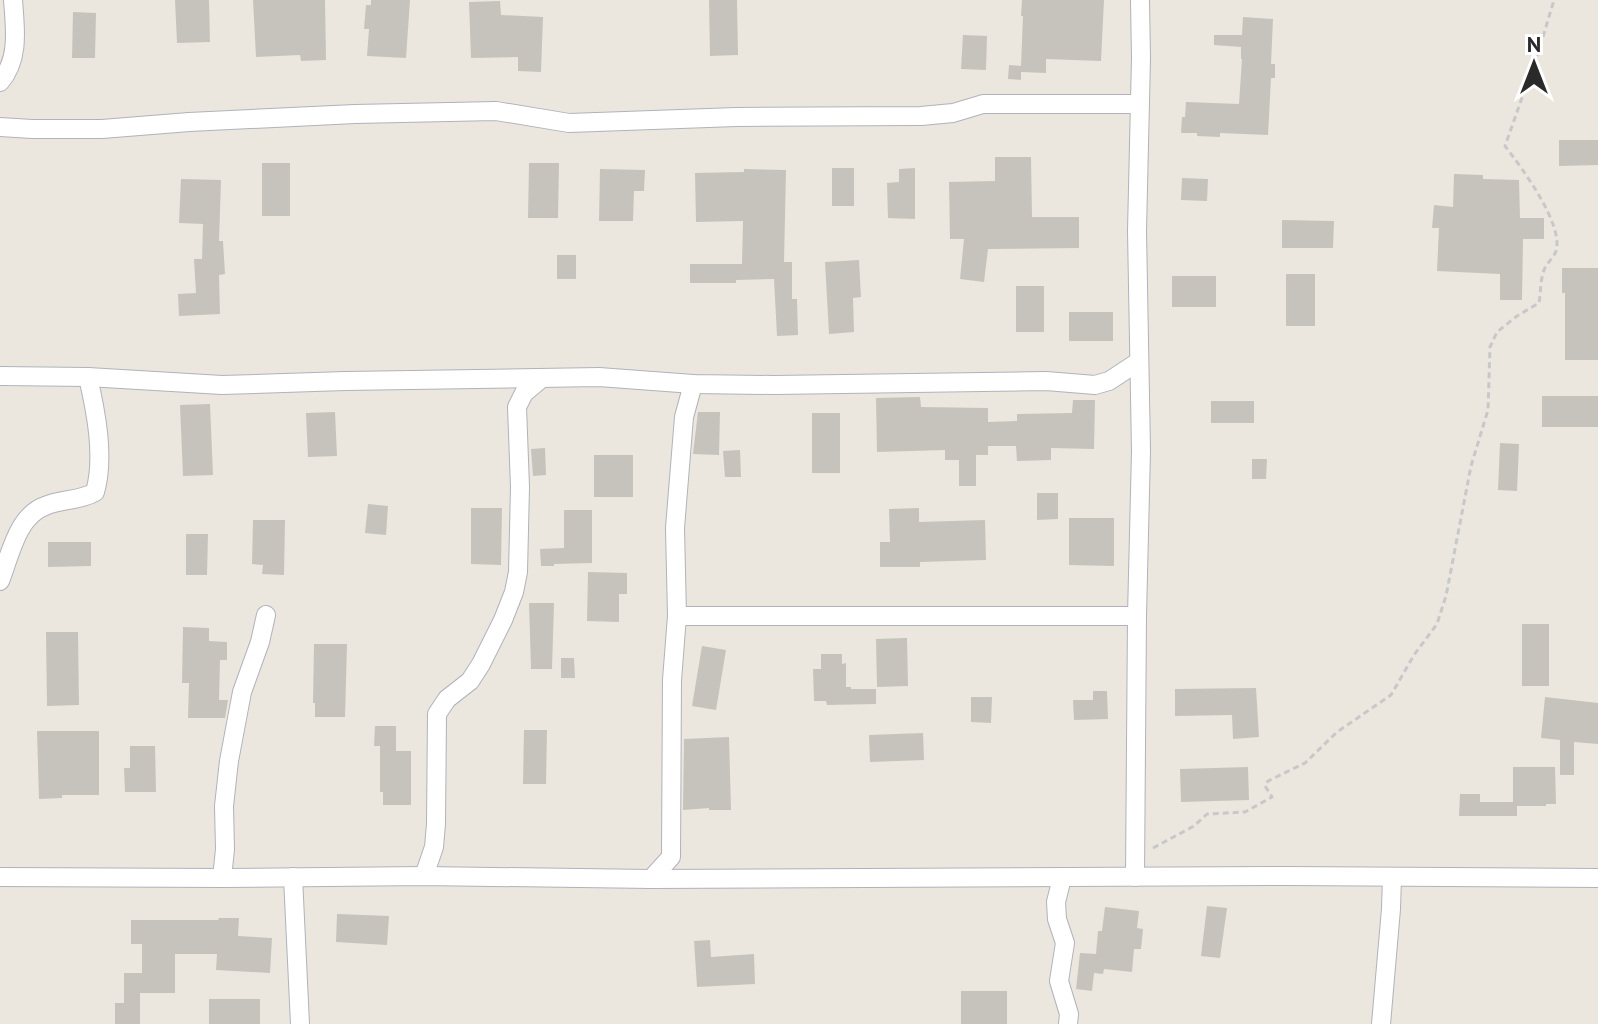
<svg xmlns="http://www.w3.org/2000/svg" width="1598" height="1024" font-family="'PT Sans',sans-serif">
<rect width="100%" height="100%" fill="#ebe7de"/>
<g fill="#c6c3bd">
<polygon points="175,0 209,0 210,42 177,43"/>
<polygon points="253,0 325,0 326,60 301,61 300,55 256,57"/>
<polygon points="371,0 410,0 406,58 367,56 369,29 364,29 366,5 371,5"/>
<polygon points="709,0 737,0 738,55 710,56"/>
<polygon points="1022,0 1104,0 1101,61 1046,59 1046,73 1021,72 1021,80 1008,79 1009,65 1021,66 1023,16 1021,16"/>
<polygon points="500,1 501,15 543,17 541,72 518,71 518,57 471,58 469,2"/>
<polygon points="73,12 96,13 95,58 72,58"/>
<polygon points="1243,17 1273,19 1271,64 1275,64 1275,78 1271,78 1268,135 1220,133 1220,137 1197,136 1197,133 1181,133 1182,117 1185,117 1186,102 1239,104 1242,59 1241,59 1241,47 1214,45 1214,35 1242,35"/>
<polygon points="963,35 987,36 986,70 961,69"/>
<polygon points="1559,140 1598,140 1598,165 1559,166"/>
<polygon points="995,157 1031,157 1032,217 1079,217 1079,248 988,249 984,282 960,279 964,239 950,239 949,182 995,181"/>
<rect x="262" y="163" width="28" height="53"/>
<polygon points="529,163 559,163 558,218 528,218"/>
<rect x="832" y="168" width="22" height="38"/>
<polygon points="915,168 915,219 888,218 887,183 899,182 899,169"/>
<polygon points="600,169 645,170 644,191 634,191 633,221 599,221"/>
<polygon points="744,169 786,170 784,262 792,262 792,299 797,299 798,335 777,336 774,279 736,280 736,283 690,283 690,264 742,264 743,221 696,222 695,173 744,172"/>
<polygon points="1454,174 1483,175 1483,179 1519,180 1520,218 1544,218 1544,239 1523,239 1522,300 1500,300 1500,274 1437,271 1439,228 1432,228 1434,205 1453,207"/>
<polygon points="1182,178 1208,179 1207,201 1181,200"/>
<polygon points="181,179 221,180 219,241 223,241 225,274 219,275 220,314 179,316 178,294 196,293 194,259 202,259 203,224 179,223"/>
<polygon points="1282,220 1334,221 1333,248 1282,248"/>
<rect x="557" y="255" width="19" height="24"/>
<polygon points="859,260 861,297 853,298 854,332 829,334 825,262"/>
<polygon points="1562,268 1598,268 1598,360 1565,360 1565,293 1562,293"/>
<rect x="1286" y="274" width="29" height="52"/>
<rect x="1172" y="276" width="44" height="31"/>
<rect x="1016" y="286" width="28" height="46"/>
<rect x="1069" y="312" width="44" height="29"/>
<rect x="1542" y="396" width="56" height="31"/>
<polygon points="920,397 921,407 988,408 988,422 1017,421 1017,414 1072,413 1073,400 1095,400 1094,449 1051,448 1051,460 1017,461 1016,446 988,446 988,455 976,455 976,486 959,486 959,460 945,460 945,450 877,452 876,398"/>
<rect x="1211" y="401" width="43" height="22"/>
<polygon points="210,404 213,475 183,476 180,405"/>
<polygon points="335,412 337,456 308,457 306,413"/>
<polygon points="698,412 720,412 719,455 693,454"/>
<rect x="812" y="413" width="28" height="60"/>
<polygon points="1500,443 1519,444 1517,491 1498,490"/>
<polygon points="545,448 546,475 533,476 531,449"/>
<polygon points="740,450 741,477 725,477 723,451"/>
<rect x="594" y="455" width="39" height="42"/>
<polygon points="1252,459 1267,459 1266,479 1252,479"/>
<polygon points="1037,493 1058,493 1058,519 1037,520"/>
<polygon points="368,504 388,506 386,535 365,533"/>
<polygon points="471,508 502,508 501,565 471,564"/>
<polygon points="919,508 919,522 985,520 986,560 920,562 920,567 880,567 880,542 890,542 889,509"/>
<polygon points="564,510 592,510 592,563 554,564 554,566 541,566 540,549 564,548"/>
<polygon points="1069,518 1114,518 1114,566 1069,565"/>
<polygon points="253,520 285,520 284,575 262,574 263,565 252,564"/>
<polygon points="186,534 208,534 207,575 186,575"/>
<polygon points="48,542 91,542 91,566 48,567"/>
<polygon points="588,572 627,573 627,594 619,594 619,622 587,621"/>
<polygon points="529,603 554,603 552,669 531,669"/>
<rect x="1522" y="624" width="27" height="62"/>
<polygon points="183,627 209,628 209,641 227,642 227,660 220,660 219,700 228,700 225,718 188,718 189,683 182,683"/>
<polygon points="46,632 78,632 79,705 47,706"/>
<polygon points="907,638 908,686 877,687 876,639"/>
<polygon points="314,644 347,644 345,717 315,717 315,703 313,703"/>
<polygon points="702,646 726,650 716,710 692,706"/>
<polygon points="821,654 842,654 842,664 846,663 846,687 851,687 851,689 876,689 876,704 827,705 826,701 814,701 813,669 821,669"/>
<polygon points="561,658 574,658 575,678 561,678"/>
<polygon points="1256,688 1259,737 1233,739 1232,715 1175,716 1175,689"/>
<polygon points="1093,691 1107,691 1108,719 1074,720 1073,700 1093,700"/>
<polygon points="971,697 992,697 991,723 971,722"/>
<polygon points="1545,697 1598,703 1598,744 1574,742 1574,775 1560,775 1560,740 1541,738"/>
<polygon points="375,726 396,726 396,751 411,751 411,805 383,805 383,792 380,792 380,746 374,746"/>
<polygon points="524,730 547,730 546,784 523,784"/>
<polygon points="37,731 99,731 99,795 62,795 62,798 39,799"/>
<polygon points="923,733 924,760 870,762 869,735"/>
<polygon points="729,737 731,810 709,810 709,808 683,810 684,739"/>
<polygon points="130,746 155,746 156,792 125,792 124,768 130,768"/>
<polygon points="1248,767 1249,800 1181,802 1180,769"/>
<polygon points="1513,767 1555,767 1556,804 1546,804 1546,806 1517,806 1517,816 1459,816 1460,794 1480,794 1480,802 1513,802"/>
<polygon points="1207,906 1227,908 1220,958 1201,956"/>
<polygon points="1105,907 1139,911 1137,928 1143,929 1141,949 1134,949 1132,972 1104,969 1103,974 1094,973 1092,991 1076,989 1080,953 1096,954 1098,931 1102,931"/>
<polygon points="337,914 389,916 387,945 336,942"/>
<polygon points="219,918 239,918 238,936 272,938 270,973 216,970 217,954 175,954 175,993 140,993 140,1024 115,1024 115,1003 124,1003 124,973 142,973 142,944 131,944 131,920 218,920"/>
<polygon points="710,940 711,957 754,954 755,984 697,987 694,941"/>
<rect x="961" y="991" width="46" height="33"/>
<rect x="209" y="999" width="51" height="25"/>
</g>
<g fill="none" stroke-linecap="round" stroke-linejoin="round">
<defs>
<g id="street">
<path d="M0 82C20 59 15 28 13 0"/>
<polyline points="0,127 32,129 102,129 189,122 355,114 496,111 569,123 736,117 921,116 953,113 983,104 1140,104"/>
<polyline points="0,376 88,377 222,385 345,381 599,377 693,384 774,385 1046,381 1095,385 1109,381 1138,362"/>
<path d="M0 581C10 556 17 516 45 506 61 499 80 501 95 492 105 457 96 412 88 377"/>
<polyline points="677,616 1137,616"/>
<polyline points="424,876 434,847 436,824 437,714 447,699 470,681 481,664 503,620 514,592 518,572 520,487 517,407 524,393 542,378"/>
<polyline points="0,877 222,878 424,876 651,879 671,857 672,680 677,616 675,528 684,417 693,384"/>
<polyline points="293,877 300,1024"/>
<polyline points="1135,877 1137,616 1141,451 1137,231 1141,58 1140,0"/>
<polyline points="222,878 225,849 224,806 229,761 242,692 260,642 266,615"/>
<polyline points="1062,878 1056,902 1057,919 1065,943 1059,981 1069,1014 1068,1024"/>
<polyline points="651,879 1287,876 1598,878"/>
<polyline points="1381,1024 1391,909 1392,877"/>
</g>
</defs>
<use href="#street" stroke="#b1b2bc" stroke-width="20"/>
<path stroke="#c8c8c8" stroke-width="3" stroke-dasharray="6 4" stroke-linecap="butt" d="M1153 848 1194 826 1207 814 1245 812 1272 797 1265 786 1268 781 1305 763 1337 732 1391 695 1414 655 1437 624 1446 596 1471 466 1488 410 1490 347 1497 332 1517 316 1539 303C1541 292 1540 276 1546 266 1549 261 1554 257 1556 251 1564 224 1521 167 1505 146L1540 47 1554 0"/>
<use href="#street" stroke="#fff" stroke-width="18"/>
</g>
<g transform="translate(1534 64)" stroke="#ffffff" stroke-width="6" paint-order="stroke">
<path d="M0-6L14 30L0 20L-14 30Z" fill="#2a2a2a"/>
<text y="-12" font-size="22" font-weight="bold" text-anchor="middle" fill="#2a2a2a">N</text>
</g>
</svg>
